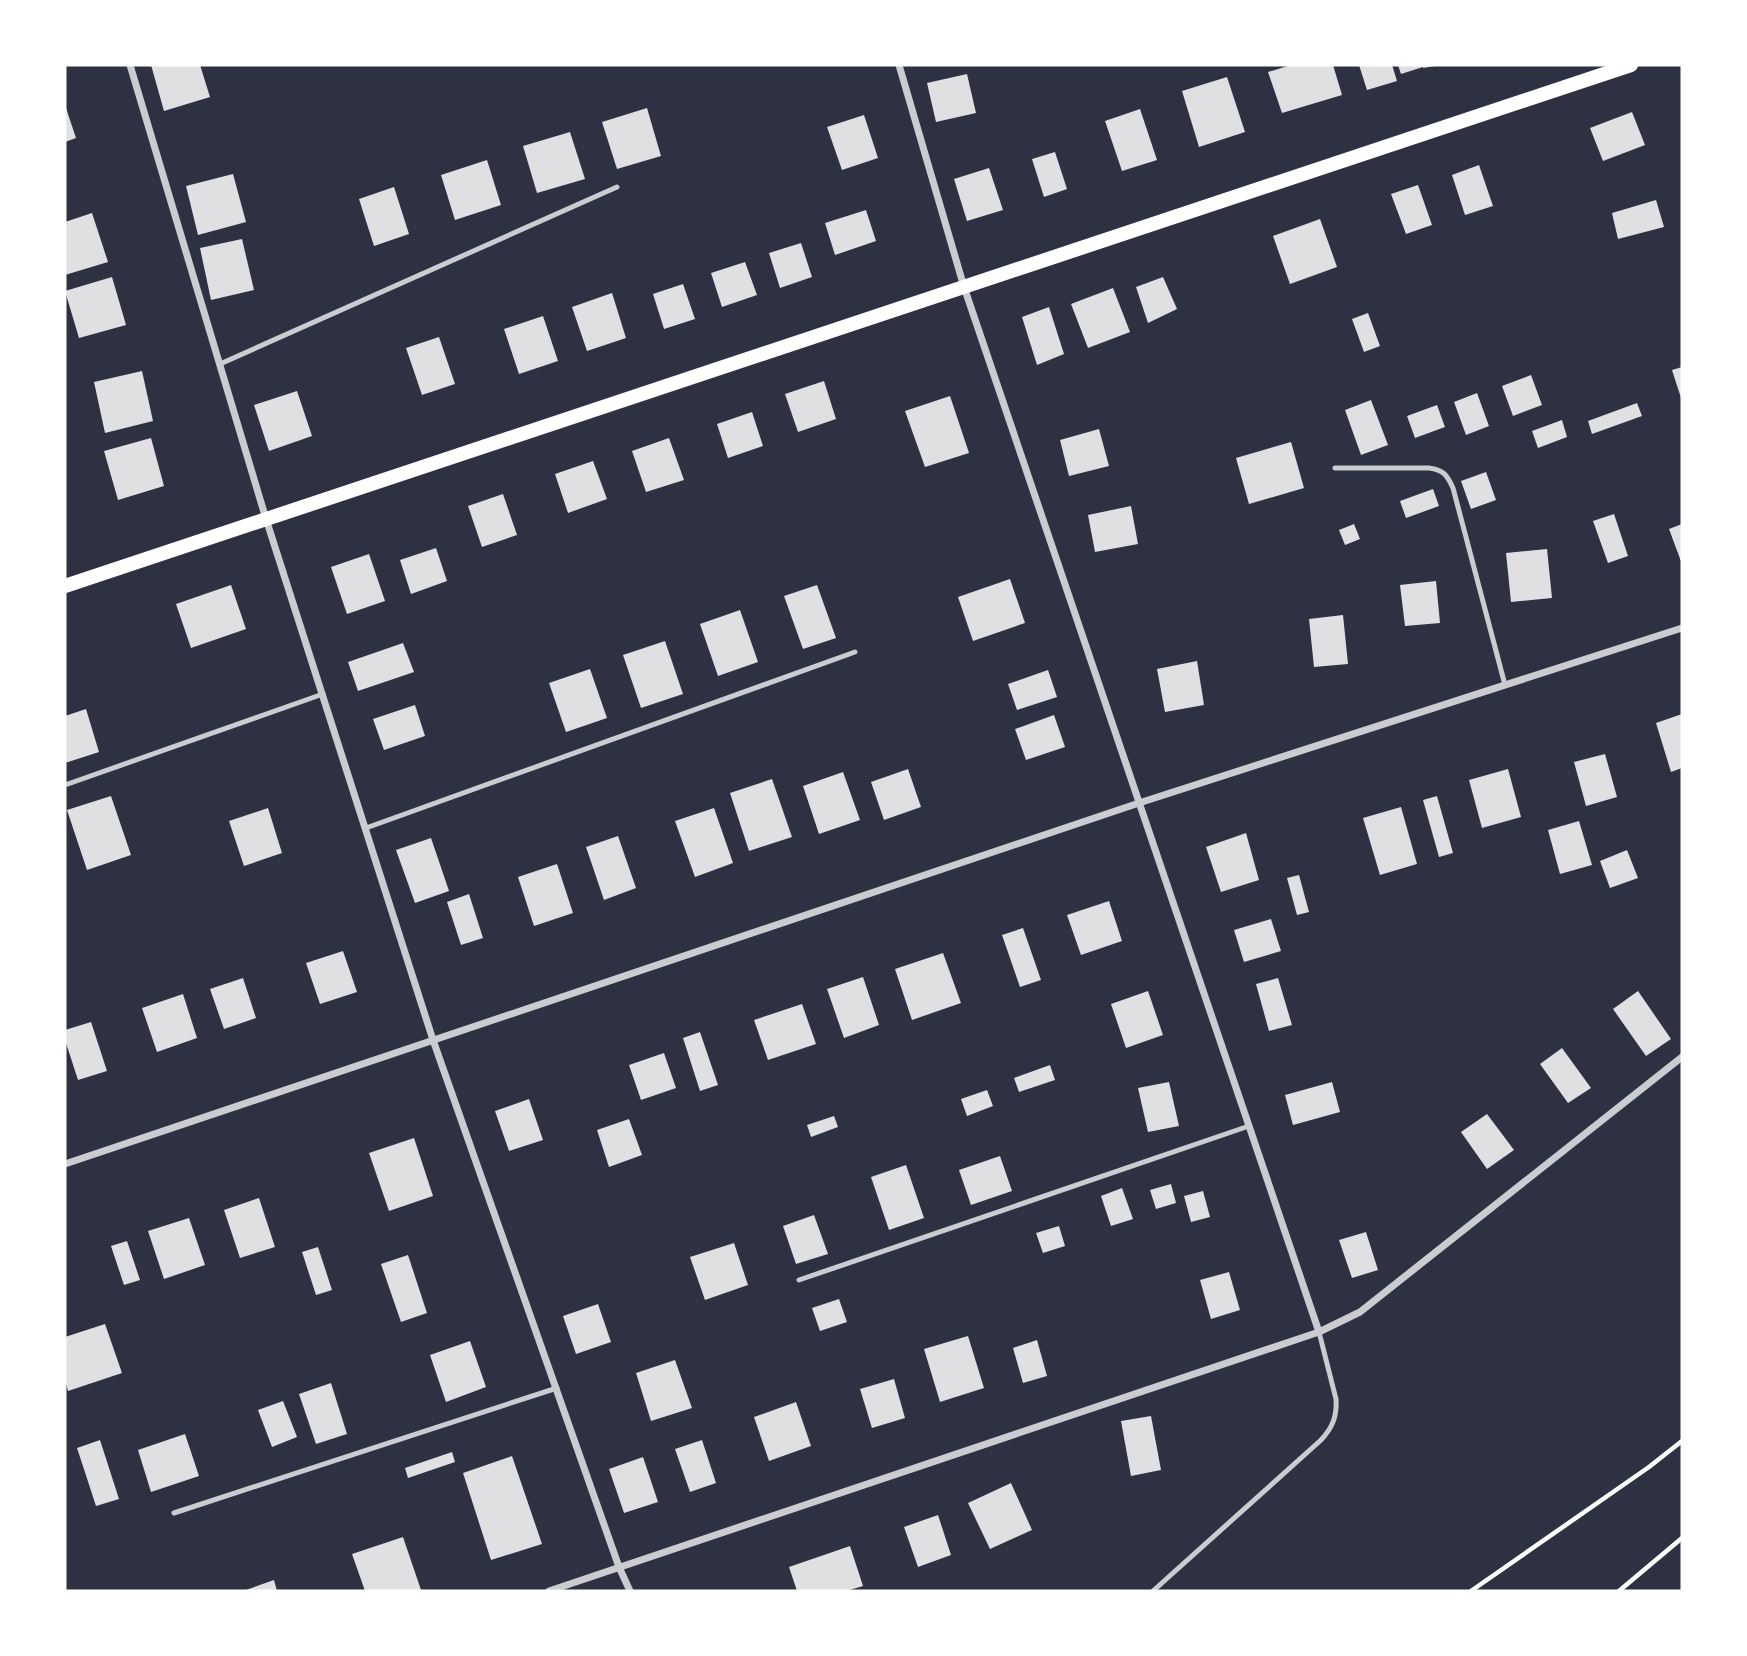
<svg xmlns="http://www.w3.org/2000/svg" width="1747" height="1656" font-family="'PT Sans',sans-serif">
<rect width="100%" height="100%" fill="#2d3142"/>
<g fill="#e0e0e3">
<polygon points="151,65 200,65 210,97 164,111"/>
<polygon points="1291,65 1333,65 1342,95 1282,113 1268,72"/>
<polygon points="1359,65 1392,65 1397,81 1367,90"/>
<polygon points="1398,65 1435,65 1435,66 1423,68 1423,67 1401,74"/>
<polygon points="967,74 976,113 936,122 927,83"/>
<polygon points="1227,77 1245,132 1199,147 1182,91"/>
<polygon points="65,105 76,138 65,142"/>
<polygon points="647,108 661,156 617,169 602,122"/>
<polygon points="1140,109 1157,160 1122,171 1105,121"/>
<polygon points="1632,112 1645,145 1603,161 1590,128"/>
<polygon points="864,115 878,158 842,170 827,127"/>
<polygon points="570,132 585,179 537,193 523,146"/>
<polygon points="1055,152 1067,189 1044,197 1032,159"/>
<polygon points="487,160 501,205 455,220 441,175"/>
<polygon points="1479,165 1493,206 1465,215 1452,175"/>
<polygon points="989,168 1003,210 967,221 954,179"/>
<polygon points="233,174 246,222 198,235 186,186"/>
<polygon points="1418,185 1432,225 1406,234 1391,194"/>
<polygon points="394,187 409,234 374,246 359,199"/>
<polygon points="1656,200 1664,227 1618,239 1612,213"/>
<polygon points="866,210 876,241 835,255 825,223"/>
<polygon points="92,213 108,262 65,275 65,222"/>
<polygon points="1320,219 1337,267 1290,284 1273,236"/>
<polygon points="242,239 254,290 211,300 200,248"/>
<polygon points="801,243 812,277 780,288 769,253"/>
<polygon points="745,262 757,295 722,307 711,273"/>
<polygon points="112,277 126,325 79,338 65,291"/>
<polygon points="1163,277 1177,309 1148,323 1136,287"/>
<polygon points="683,284 695,319 664,329 653,294"/>
<polygon points="1113,288 1130,332 1088,348 1071,304"/>
<polygon points="612,293 626,338 587,351 572,307"/>
<polygon points="1049,307 1064,354 1037,365 1022,317"/>
<polygon points="1368,313 1380,346 1364,352 1352,319"/>
<polygon points="543,316 558,361 519,374 504,329"/>
<polygon points="439,337 455,384 422,395 406,348"/>
<polygon points="1682,367 1682,401 1672,370"/>
<polygon points="142,371 153,421 105,433 94,382"/>
<polygon points="1531,375 1542,405 1513,416 1502,386"/>
<polygon points="824,381 836,419 798,432 785,394"/>
<polygon points="297,391 312,436 269,451 254,405"/>
<polygon points="1477,393 1489,426 1466,435 1454,402"/>
<polygon points="950,396 969,453 925,467 905,411"/>
<polygon points="1371,400 1388,445 1361,455 1345,410"/>
<polygon points="1637,403 1642,416 1592,434 1588,421"/>
<polygon points="1437,405 1445,427 1415,438 1407,416"/>
<polygon points="752,412 763,446 728,458 717,424"/>
<polygon points="1562,420 1567,437 1538,448 1532,431"/>
<polygon points="1099,429 1109,466 1069,476 1060,440"/>
<polygon points="151,438 164,486 118,500 104,451"/>
<polygon points="669,438 684,480 646,492 632,451"/>
<polygon points="1291,442 1304,488 1249,504 1236,458"/>
<polygon points="593,461 607,499 568,513 555,474"/>
<polygon points="1486,472 1496,500 1471,509 1461,481"/>
<polygon points="1433,489 1439,506 1406,518 1400,501"/>
<polygon points="503,494 517,535 482,547 468,506"/>
<polygon points="1131,506 1138,544 1095,552 1088,515"/>
<polygon points="1614,514 1628,556 1608,563 1593,521"/>
<polygon points="1354,524 1360,539 1345,545 1339,530"/>
<polygon points="1682,524 1682,564 1669,529"/>
<polygon points="436,548 447,581 411,594 400,560"/>
<polygon points="1547,549 1552,598 1511,602 1506,553"/>
<polygon points="369,554 385,601 347,614 331,567"/>
<polygon points="1010,579 1025,623 973,641 958,597"/>
<polygon points="1436,581 1440,623 1405,626 1400,585"/>
<polygon points="231,585 246,629 191,648 176,604"/>
<polygon points="817,585 836,638 803,649 784,596"/>
<polygon points="740,610 758,662 718,676 700,624"/>
<polygon points="1343,615 1348,664 1314,667 1309,619"/>
<polygon points="665,641 683,694 641,708 623,655"/>
<polygon points="403,643 414,672 358,691 348,662"/>
<polygon points="1197,661 1204,705 1165,712 1157,669"/>
<polygon points="590,669 607,718 566,732 549,683"/>
<polygon points="1048,670 1057,697 1017,710 1008,684"/>
<polygon points="415,705 425,736 384,750 373,719"/>
<polygon points="86,709 99,752 65,763 65,716"/>
<polygon points="1682,714 1682,768 1671,772 1656,723"/>
<polygon points="1054,715 1065,747 1026,760 1015,729"/>
<polygon points="1605,754 1617,797 1586,806 1574,762"/>
<polygon points="908,769 921,807 884,820 871,782"/>
<polygon points="1508,769 1521,817 1482,828 1469,780"/>
<polygon points="843,772 860,820 819,834 803,786"/>
<polygon points="772,779 792,837 749,851 730,793"/>
<polygon points="111,796 131,855 87,870 67,810"/>
<polygon points="1437,796 1453,853 1439,857 1423,800"/>
<polygon points="1401,807 1417,864 1380,875 1363,818"/>
<polygon points="268,808 282,853 244,866 229,821"/>
<polygon points="714,808 733,863 695,877 675,821"/>
<polygon points="1579,821 1592,865 1560,874 1548,830"/>
<polygon points="1246,833 1259,880 1221,892 1206,847"/>
<polygon points="618,836 636,888 604,900 586,847"/>
<polygon points="431,838 449,891 415,903 396,850"/>
<polygon points="1627,850 1638,878 1610,888 1600,861"/>
<polygon points="557,864 573,913 534,926 518,877"/>
<polygon points="1299,875 1309,912 1297,915 1287,878"/>
<polygon points="469,894 483,938 461,945 447,902"/>
<polygon points="1109,901 1122,941 1081,955 1067,915"/>
<polygon points="1271,919 1281,951 1244,962 1234,930"/>
<polygon points="1023,928 1041,980 1020,987 1002,935"/>
<polygon points="343,951 357,992 320,1004 306,963"/>
<polygon points="943,953 961,1003 912,1020 895,969"/>
<polygon points="863,977 879,1025 844,1038 827,989"/>
<polygon points="243,978 256,1018 224,1029 210,989"/>
<polygon points="1278,978 1292,1025 1269,1031 1256,984"/>
<polygon points="1148,991 1163,1035 1126,1048 1111,1004"/>
<polygon points="1638,991 1671,1039 1646,1056 1613,1009"/>
<polygon points="183,994 197,1038 157,1052 142,1008"/>
<polygon points="802,1004 816,1044 768,1060 754,1020"/>
<polygon points="91,1022 107,1071 78,1080 65,1040 65,1030"/>
<polygon points="700,1032 718,1085 700,1091 683,1038"/>
<polygon points="1562,1048 1591,1088 1568,1103 1540,1064"/>
<polygon points="664,1053 676,1088 641,1100 629,1065"/>
<polygon points="1050,1065 1055,1080 1019,1092 1014,1078"/>
<polygon points="1169,1082 1179,1126 1148,1132 1138,1088"/>
<polygon points="1332,1082 1340,1112 1293,1125 1285,1095"/>
<polygon points="987,1090 993,1106 967,1116 961,1099"/>
<polygon points="529,1099 543,1140 509,1151 495,1111"/>
<polygon points="1487,1114 1514,1150 1487,1169 1461,1132"/>
<polygon points="834,1116 838,1127 811,1137 807,1125"/>
<polygon points="629,1119 642,1155 609,1167 597,1130"/>
<polygon points="414,1138 433,1196 389,1211 369,1153"/>
<polygon points="1000,1156 1012,1191 971,1205 959,1170"/>
<polygon points="906,1165 924,1218 889,1230 871,1177"/>
<polygon points="1171,1184 1176,1203 1156,1209 1150,1190"/>
<polygon points="1122,1188 1133,1219 1111,1226 1101,1196"/>
<polygon points="1203,1191 1210,1217 1191,1222 1184,1196"/>
<polygon points="259,1198 275,1247 240,1258 224,1210"/>
<polygon points="814,1215 828,1254 796,1264 783,1226"/>
<polygon points="189,1218 205,1265 164,1279 148,1231"/>
<polygon points="1059,1226 1065,1246 1043,1253 1036,1233"/>
<polygon points="1366,1232 1378,1270 1352,1278 1339,1240"/>
<polygon points="127,1241 140,1280 124,1285 111,1246"/>
<polygon points="734,1243 748,1285 705,1300 690,1257"/>
<polygon points="318,1247 332,1290 316,1295 302,1252"/>
<polygon points="408,1255 427,1313 401,1322 381,1264"/>
<polygon points="1229,1272 1240,1310 1211,1319 1200,1280"/>
<polygon points="839,1299 847,1322 820,1331 812,1308"/>
<polygon points="598,1304 611,1342 576,1354 563,1316"/>
<polygon points="105,1324 122,1373 68,1391 65,1380 65,1337"/>
<polygon points="968,1336 984,1388 940,1402 924,1349"/>
<polygon points="1037,1340 1047,1376 1023,1383 1013,1348"/>
<polygon points="470,1341 486,1387 446,1402 430,1355"/>
<polygon points="675,1360 692,1408 651,1421 636,1373"/>
<polygon points="894,1379 905,1418 872,1428 860,1389"/>
<polygon points="331,1383 347,1434 316,1444 299,1394"/>
<polygon points="283,1401 297,1437 272,1447 258,1410"/>
<polygon points="796,1402 811,1446 769,1461 754,1417"/>
<polygon points="1151,1416 1161,1470 1131,1476 1121,1421"/>
<polygon points="185,1434 199,1476 151,1492 138,1450"/>
<polygon points="100,1440 119,1499 96,1506 77,1448"/>
<polygon points="702,1440 716,1483 690,1492 675,1449"/>
<polygon points="452,1452 455,1462 408,1478 405,1468"/>
<polygon points="512,1456 542,1544 491,1560 463,1473"/>
<polygon points="643,1457 658,1502 624,1513 609,1469"/>
<polygon points="1011,1483 1032,1530 990,1549 968,1503"/>
<polygon points="938,1515 951,1555 918,1567 904,1527"/>
<polygon points="403,1537 421,1590 365,1591 352,1554"/>
<polygon points="850,1546 863,1586 846,1591 797,1591 789,1567"/>
<polygon points="274,1580 277,1591 243,1591"/>
</g>
<g fill="none" stroke-linecap="round" stroke-linejoin="round">
<g stroke="#fff" stroke-width="4.5">
<polyline points="1471,1591 1649,1467 1682,1441"/>
<polyline points="1619,1591 1682,1538"/>
</g>
<g stroke="#caccd0" stroke-width="5">
<polyline points="220,364 617,187"/>
<path d="M1335 468H1429C1444 470 1447 475 1453 488L1505 685"/>
<polyline points="65,785 323,694"/>
<polyline points="366,828 855,652"/>
<polyline points="799,1280 1249,1126"/>
<polyline points="174,1513 557,1388"/>
<path d="M1153 1591 1321 1440C1333 1427 1337 1416 1336 1399L1319 1332"/>
</g>
<g stroke="#caccd0" stroke-width="7">
<polyline points="130,65 266,519 433,1040 619,1567 630,1591"/>
<polyline points="899,65 964,287 1319,1332"/>
<polyline points="65,1164 1139,803 1682,628"/>
<polyline points="549,1591 1319,1332 1360,1312 1682,1057"/>
</g>
<polyline stroke="#fff" stroke-width="14" points="65,586 1631,65"/>
</g>
<rect width="1747" height="1656" fill="none" stroke="#ffffff" stroke-width="133"/>
</svg>
